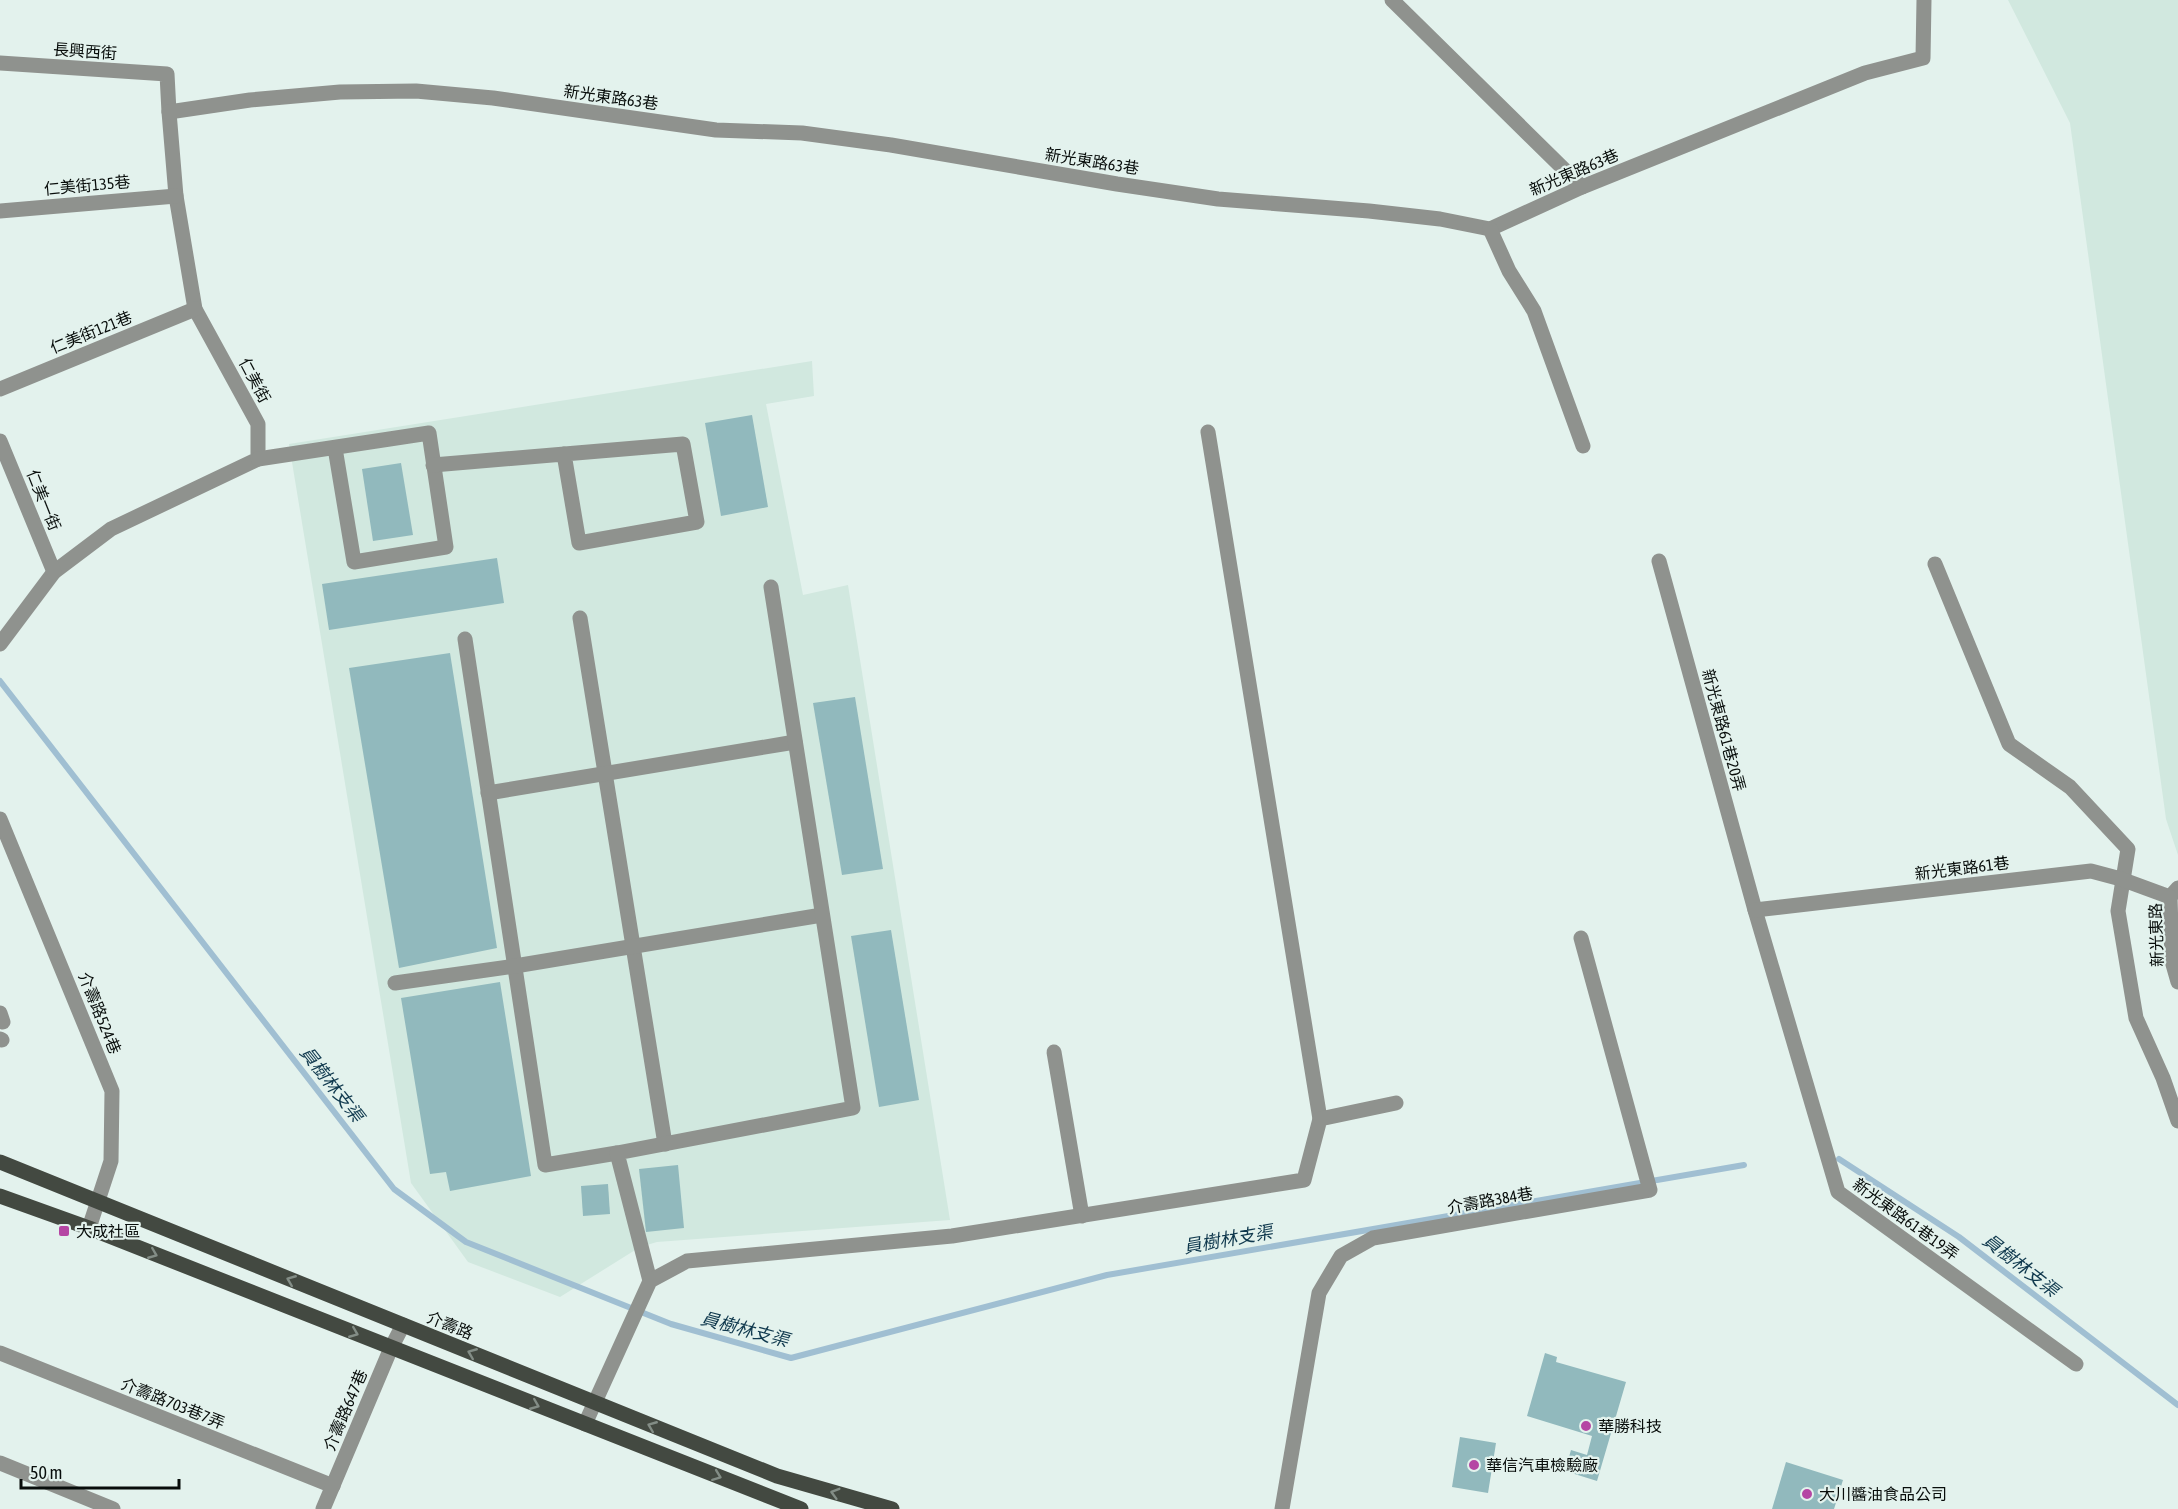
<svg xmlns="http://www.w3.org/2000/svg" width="2178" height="1509" font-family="'Asap Condensed','Noto Sans TC',sans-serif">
<rect width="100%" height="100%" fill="#e3f2ed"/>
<g fill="#d1e8df">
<polygon points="2008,0 2178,0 2178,855 2166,819 2070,123"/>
<polygon points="812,361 814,396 766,404 803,595 848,585 950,1220 657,1242 640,1247 560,1297 468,1262 411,1183 289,444"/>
</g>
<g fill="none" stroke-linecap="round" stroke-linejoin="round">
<g stroke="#a0bfd2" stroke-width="6">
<polyline points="0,681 394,1189 466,1242 671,1324 791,1358 1107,1275 1744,1165"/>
<polyline points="1839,1159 1959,1237 2178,1405"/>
</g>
</g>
<g fill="#91b9bd">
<polygon points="752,415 768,507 721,516 705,423"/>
<polygon points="401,463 413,535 373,541 362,469"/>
<polygon points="497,558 504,603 329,630 322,584"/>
<polygon points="450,653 497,948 399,968 349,668"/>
<polygon points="855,697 883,869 842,875 813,703"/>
<polygon points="891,930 919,1100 879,1107 851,936"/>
<polygon points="500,982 531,1176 450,1191 446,1172 430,1174 401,998"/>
<polygon points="678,1165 684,1228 646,1232 639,1169"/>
<polygon points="608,1184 610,1214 583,1216 581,1186"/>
<polygon points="1545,1353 1557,1357 1556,1362 1626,1382 1597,1481 1565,1471 1571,1450 1587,1455 1592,1436 1527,1416"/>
<polygon points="1460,1437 1496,1443 1488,1493 1452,1487"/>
<polygon points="1786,1462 1843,1480 1834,1509 1772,1509"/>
</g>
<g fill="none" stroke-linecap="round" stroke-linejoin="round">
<g stroke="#8f928e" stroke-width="15">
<polyline points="1392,0 1582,187"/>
<polyline points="0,63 167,74 169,112 176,196 195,309 258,424 258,459 111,529 54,572 0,644"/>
<polyline points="169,112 250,100 340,92 416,91 493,98 716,130 802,133 891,145 1117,184 1218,199 1369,211 1440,219 1490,229 1582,187 1865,73 1923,58 1924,0"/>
<polyline points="0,211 176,196"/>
<polyline points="1490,229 1509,271 1534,311 1583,446"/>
<polyline points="0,389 195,309"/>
<polyline points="1208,432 1320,1119"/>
<polyline points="0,441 54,572"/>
<polyline points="258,459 429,433 446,547 354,562 335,448"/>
<polyline points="433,465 683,444 697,522 579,543 564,454"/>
<polyline points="1659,561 1755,910 1838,1192 2076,1364"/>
<polyline points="1935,564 2009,744 2070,787 2128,849 2118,911 2136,1018 2163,1078 2178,1121"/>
<polyline points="580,618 665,1144"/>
<polyline points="465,639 545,1165 617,1153"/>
<polyline points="488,793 795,742"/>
<polyline points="0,819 112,1091 111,1161 89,1228"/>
<polyline points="2178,888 2170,897 2172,961 2178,982"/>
<polyline points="1755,910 2091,871 2121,879 2170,897"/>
<polyline points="395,983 515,966 822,915"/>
<polyline points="0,1013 3,1022"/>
<polyline points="0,1039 2,1040"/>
<polyline points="1054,1052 1082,1216"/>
<polyline points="650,1281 617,1153 853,1108 771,587"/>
<polyline points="0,1353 333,1486"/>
<polyline points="585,1424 650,1281 687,1261 952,1236 1304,1180 1320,1119 1396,1103"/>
<polyline points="0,1463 113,1509"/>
<polyline points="323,1509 391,1348 403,1325"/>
<polyline points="1282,1509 1319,1293 1341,1256 1373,1238 1650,1190 1581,938"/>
</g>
<g stroke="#434941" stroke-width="15">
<polyline points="0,1162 777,1476 892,1509"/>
<polyline points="0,1196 89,1228 801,1509"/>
</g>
</g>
<defs><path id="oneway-chevron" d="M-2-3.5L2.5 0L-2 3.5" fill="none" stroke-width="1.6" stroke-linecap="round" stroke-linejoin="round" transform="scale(1.5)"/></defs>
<g stroke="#838d86">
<use href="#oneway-chevron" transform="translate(153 1254) rotate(22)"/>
<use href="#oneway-chevron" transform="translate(291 1280) rotate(-158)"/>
<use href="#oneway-chevron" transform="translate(354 1333) rotate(22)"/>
<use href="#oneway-chevron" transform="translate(472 1353) rotate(-158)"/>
<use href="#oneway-chevron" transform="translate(535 1405) rotate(22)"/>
<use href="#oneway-chevron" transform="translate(652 1426) rotate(-158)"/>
<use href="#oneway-chevron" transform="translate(717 1476) rotate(21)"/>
<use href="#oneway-chevron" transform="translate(835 1493) rotate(-164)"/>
</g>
<g fill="#b546a4" stroke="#e3f2ed" stroke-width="2">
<rect x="58" y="1225" width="12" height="12" rx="3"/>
<circle cx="1586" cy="1426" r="6"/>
<circle cx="1474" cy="1465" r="6"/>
<circle cx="1807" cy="1494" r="6"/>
</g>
<g text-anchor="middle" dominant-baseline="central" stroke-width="4.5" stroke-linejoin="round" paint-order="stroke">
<g font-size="16" fill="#080d0b" stroke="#e3f2ed">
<text transform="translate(85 51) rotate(4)">長興西街</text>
<text transform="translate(611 97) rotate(8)">新光東路63巷</text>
<text transform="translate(1092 161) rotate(9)">新光東路63巷</text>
<text transform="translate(1574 172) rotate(-23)">新光東路63巷</text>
<text transform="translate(87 185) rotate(-5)">仁美街135巷</text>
<text transform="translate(91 332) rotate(-22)">仁美街121巷</text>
<text transform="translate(255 380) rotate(62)">仁美街</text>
<text transform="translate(44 500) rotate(68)">仁美一街</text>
<text transform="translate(1724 730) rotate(75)">新光東路61巷20弄</text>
<text transform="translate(1962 868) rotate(-7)">新光東路61巷</text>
<text transform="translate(2156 935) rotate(-92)">新光東路</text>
<text transform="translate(100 1013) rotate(68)">介壽路524巷</text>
<text transform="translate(1490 1200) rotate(-10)">介壽路384巷</text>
<text transform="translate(1906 1219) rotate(36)">新光東路61巷19弄</text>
<text transform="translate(450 1325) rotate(22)">介壽路</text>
<text transform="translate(173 1403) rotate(22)">介壽路703巷7弄</text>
<text transform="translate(345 1410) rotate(-67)">介壽路647巷</text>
</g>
<g font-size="16" fill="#080d0b" stroke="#e3f2ed" text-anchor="start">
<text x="76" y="1231">大成社區</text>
<text x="1598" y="1426">華勝科技</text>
<text x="1486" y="1465">華信汽車檢驗廠</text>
<text x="1819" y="1494">大川醬油食品公司</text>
</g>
<g font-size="18" font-style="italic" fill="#0f384d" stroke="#e3f2ed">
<text transform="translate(332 1084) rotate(52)">員樹林支渠</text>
<text transform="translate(1228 1239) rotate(-10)">員樹林支渠</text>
<text transform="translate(2021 1265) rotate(38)">員樹林支渠</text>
<text transform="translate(745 1329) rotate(15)">員樹林支渠</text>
</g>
</g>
<path d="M21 1479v9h158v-9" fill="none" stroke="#080d0b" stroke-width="3"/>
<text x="30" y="1479" font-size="18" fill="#080d0b" stroke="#e3f2ed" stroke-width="4.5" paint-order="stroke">50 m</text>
</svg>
